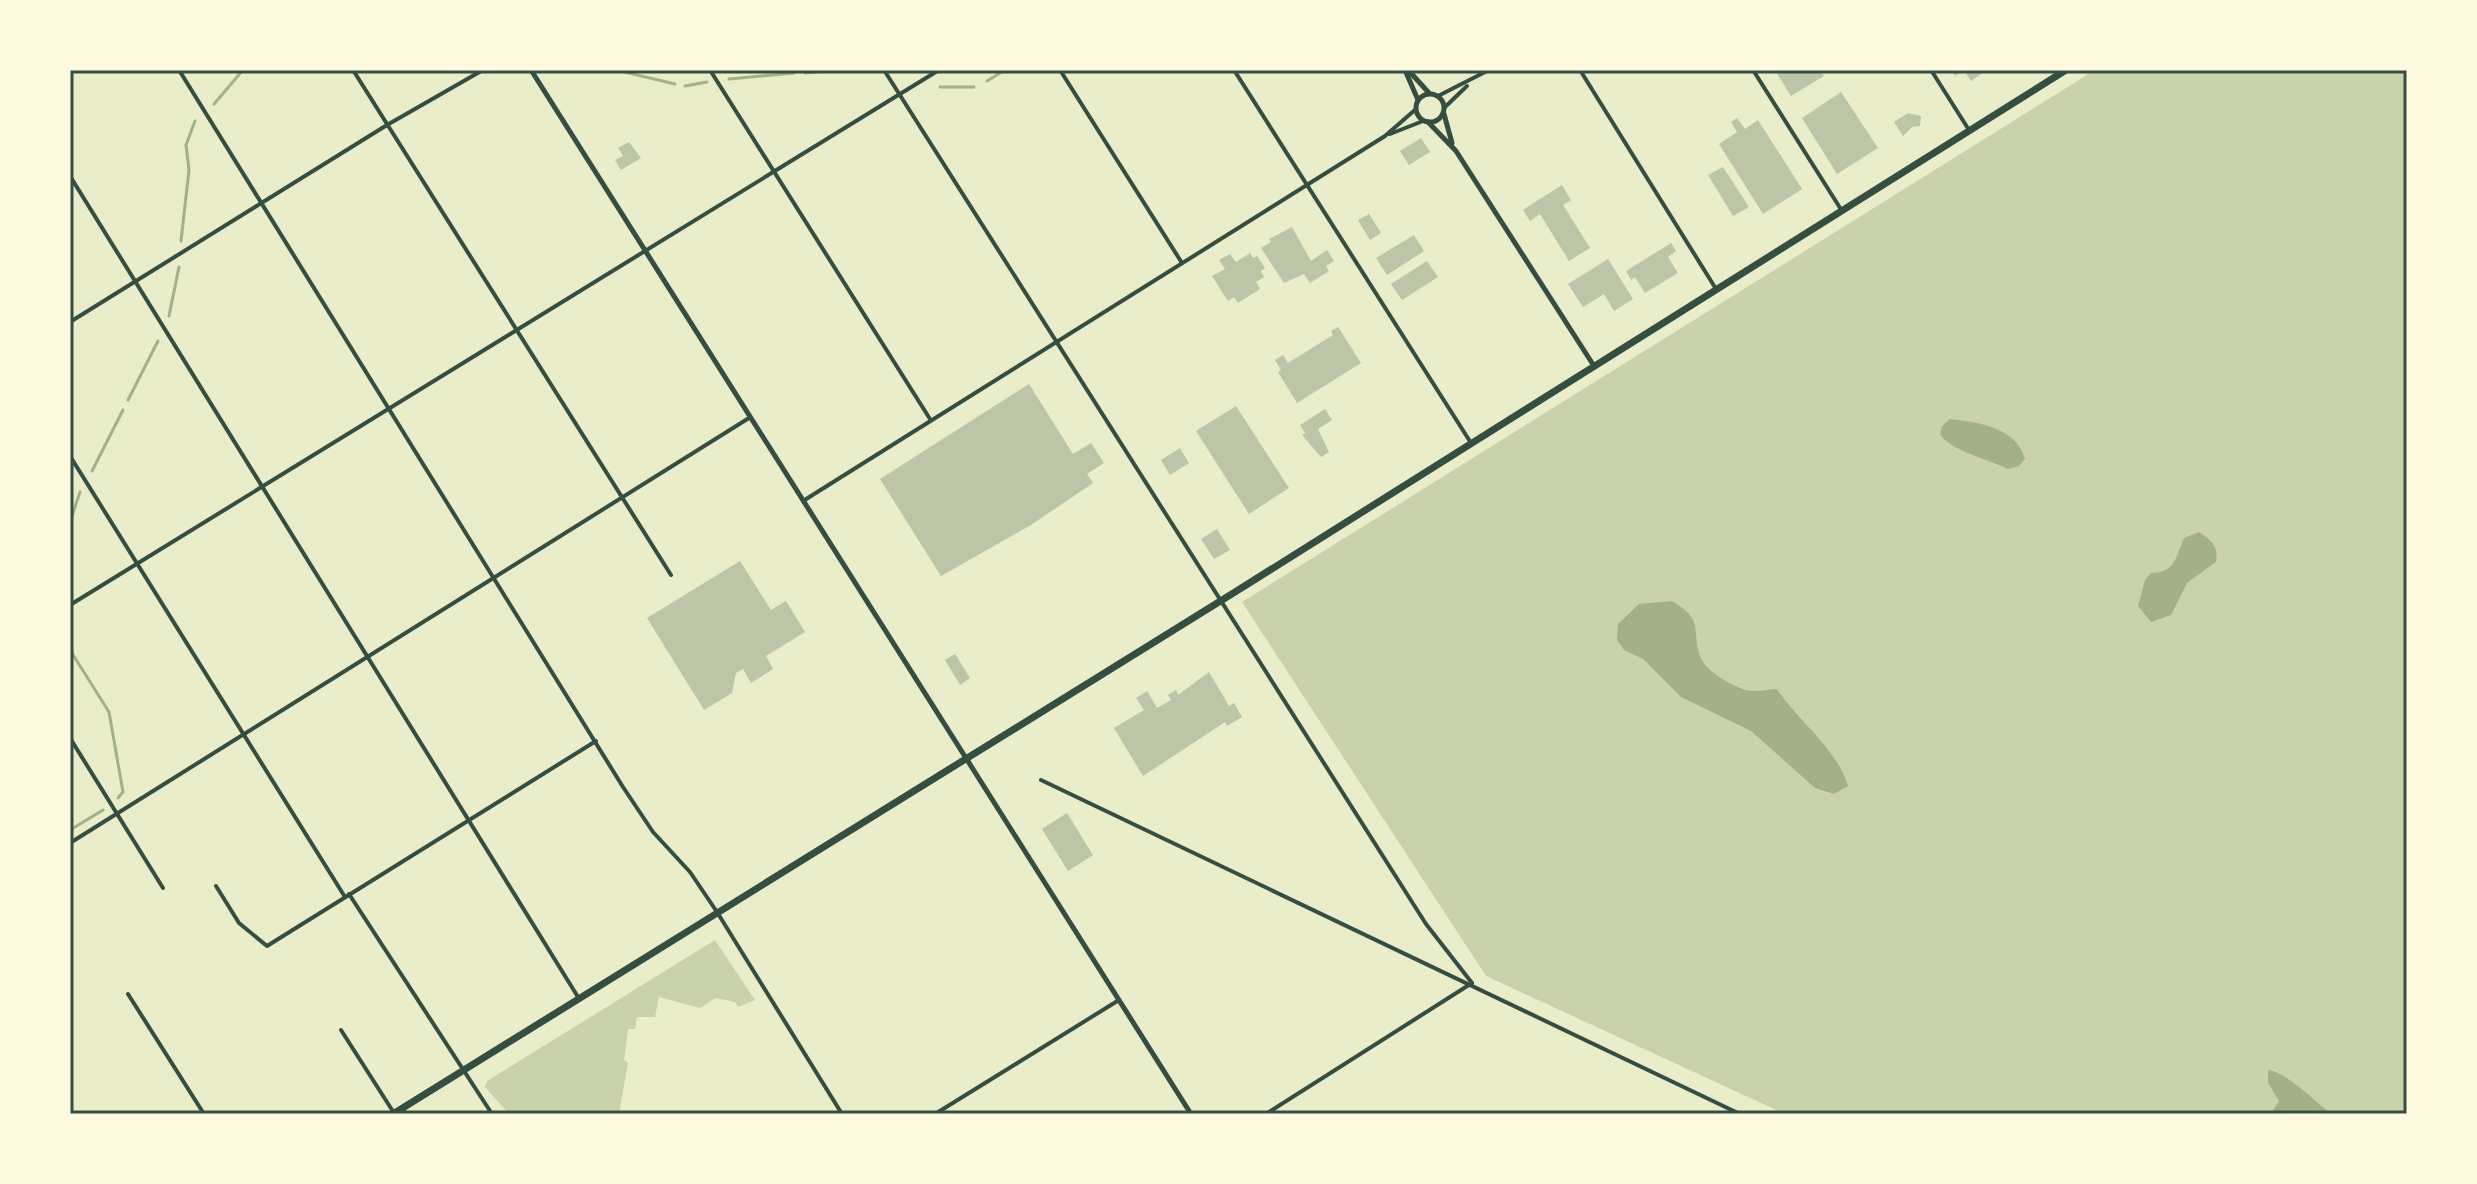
<svg xmlns="http://www.w3.org/2000/svg" width="2477" height="1184" font-family="Raleway,sans-serif">
<rect width="100%" height="100%" fill="#e9edc9"/>
<g fill="#cad2ad">
<polygon points="2095,70 2407,70 2407,1114 1785,1114 1486,976 1242,602"/>
<polygon points="715,940 755,1000 738,1007 735,1002 716,998 700,1008 659,997 655,1017 637,1017 635,1029 628,1029 624,1060 628,1063 619,1114 509,1114 485,1087 487,1081"/>
</g>
<g fill="#a3b18a">
<path d="M1950 419C1978 422 2017 428 2025 459L2019 466 2008 469C1990 460 1949 450 1940 434L1942 426Z"/>
<path d="M2199 532C2211 540 2219 546 2216 562L2187 583 2171 615 2151 622 2138 606 2145 580 2151 573C2175 573 2176 557 2184 538Z"/>
<path d="M1672 601C1707 622 1690 631 1701 658 1707 672 1732 686 1746 690 1754 693 1768 689 1777 689 1798 721 1838 750 1848 786L1834 794 1815 788 1751 731 1681 697 1643 659 1624 650 1617 640 1618 624 1639 604Z"/>
<path d="M2268 1070C2287 1072 2315 1102 2332 1114H2271L2279 1101 2268 1083Z"/>
</g>
<g fill="none" stroke-linecap="round" stroke-linejoin="round">
<g stroke="#a3b18a" stroke-width="3">
<polyline points="616,70 675,84"/>
<polyline points="805,73 837,70"/>
<polyline points="729,79 794,73"/>
<polyline points="987,81 1005,70"/>
<polyline points="685,86 707,82"/>
<polyline points="940,87 974,87"/>
<polyline points="214,104 243,70"/>
<polyline points="181,241 189,170 186,145 195,121"/>
<polyline points="169,316 179,267"/>
<polyline points="128,400 158,341"/>
<polyline points="92,471 123,410"/>
<polyline points="70,541 71,519 80,492"/>
<polyline points="70,650 109,712 123,792 118,798"/>
<polyline points="70,830 103,810"/>
</g>
</g>
<g fill="#bcc5a7">
<polygon points="1778,70 1820,70 1824,76 1791,96 1776,72"/>
<polygon points="1951,70 1987,70 1971,81 1964,70 1955,76"/>
<polygon points="1841,92 1878,148 1837,174 1802,118"/>
<polygon points="1908,113 1921,116 1920,126 1912,127 1903,136 1894,122"/>
<polygon points="1737,118 1745,129 1758,120 1802,189 1763,214 1719,144 1737,132 1731,122"/>
<polygon points="1421,138 1430,152 1409,165 1400,151"/>
<polygon points="629,142 641,158 621,170 615,160 623,156 618,148"/>
<polygon points="1723,167 1749,207 1733,216 1708,175"/>
<polygon points="1562,185 1571,200 1563,205 1590,248 1569,261 1540,214 1530,221 1523,210"/>
<polygon points="1369,214 1381,233 1370,240 1358,220"/>
<polygon points="1292,227 1311,261 1327,250 1334,261 1326,266 1329,271 1310,283 1304,274 1284,283 1261,248 1271,242 1269,239"/>
<polygon points="1414,235 1424,251 1387,275 1376,258"/>
<polygon points="1671,243 1676,251 1668,257 1678,273 1645,293 1635,277 1631,280 1626,271"/>
<polygon points="1250,253 1253,258 1257,256 1265,268 1261,271 1264,277 1256,282 1260,289 1238,303 1234,297 1228,301 1212,276 1225,269 1219,260 1230,254 1236,262"/>
<polygon points="1608,259 1633,299 1614,311 1604,294 1583,307 1568,284"/>
<polygon points="1427,261 1438,277 1402,300 1391,284"/>
<polygon points="1338,327 1361,363 1297,403 1278,372 1281,370 1275,360 1283,355 1288,363 1333,335 1331,331"/>
<polygon points="1029,384 1073,454 1091,443 1104,463 1087,474 1093,483 1031,525 941,576 880,479"/>
<polygon points="1236,406 1289,488 1249,514 1196,431"/>
<polygon points="1325,409 1332,420 1318,429 1329,452 1321,457 1302,435 1305,433 1300,425"/>
<polygon points="1180,448 1189,463 1170,475 1161,460"/>
<polygon points="1217,529 1230,550 1214,559 1201,539"/>
<polygon points="740,561 771,610 786,601 805,632 766,656 773,669 751,683 743,669 736,673 732,693 704,710 647,618"/>
<polygon points="955,654 970,678 960,685 945,660"/>
<polygon points="1209,672 1229,706 1234,703 1242,717 1227,726 1225,722 1143,776 1114,728 1144,710 1136,698 1147,691 1157,708 1171,700 1168,695 1176,690 1178,695"/>
<polygon points="1067,813 1093,855 1068,871 1042,829"/>
</g>
<g fill="none" stroke-linecap="round" stroke-linejoin="round">
<g stroke="#344e41" stroke-width="4">
<polyline points="179,70 623,787 653,832 690,872 717,912 842,1114"/>
<polyline points="353,70 671,575"/>
<polyline points="710,70 930,419"/>
<polyline points="884,70 1426,924 1472,983"/>
<polyline points="1060,70 1182,263"/>
<polyline points="1234,70 1471,443"/>
<polyline points="1580,70 1716,289"/>
<polyline points="1753,70 1842,211"/>
<polyline points="1931,70 1969,130"/>
<polyline points="70,71 72,70"/>
<polyline points="1438,96 1489,70"/>
<polyline points="1444,108 1467,86"/>
<polyline points="1390,134 1423,121"/>
<polyline points="70,176 578,997"/>
<polyline points="70,322 387,125 483,70"/>
<polyline points="70,456 345,897"/>
<polyline points="803,501 1385,136 1416,109"/>
<polyline points="70,605 939,70"/>
<polyline points="70,738 163,888"/>
<polyline points="1041,780 1740,1114"/>
<polyline points="70,843 749,418"/>
<polyline points="216,886 239,923 267,946 596,741"/>
<polyline points="349,894 492,1114"/>
<polyline points="128,994 204,1114"/>
<polyline points="341,1030 394,1113"/>
<polyline points="935,1114 1119,1000"/>
<polyline points="1266,1114 1472,983"/>
</g>
<g stroke="#344e41" stroke-width="5">
<polyline points="531,70 1191,1114"/>
<polyline points="1405,70 1418,100"/>
<polyline points="1409,71 1429,93"/>
<circle cx="1430" cy="108" r="14"/>
<polyline points="1444,114 1452,143"/>
<polyline points="1428,122 1456,151 1594,366"/>
</g>
<polyline stroke="#344e41" stroke-width="7" points="393,1114 1235,592 2066,70"/>
</g>
<rect width="2477" height="1184" fill="none" stroke="#fefae0" stroke-width="144"/>
<rect x="72" y="72" width="2333" height="1040" fill="none" stroke="#344e41" stroke-width="3"/>
</svg>
